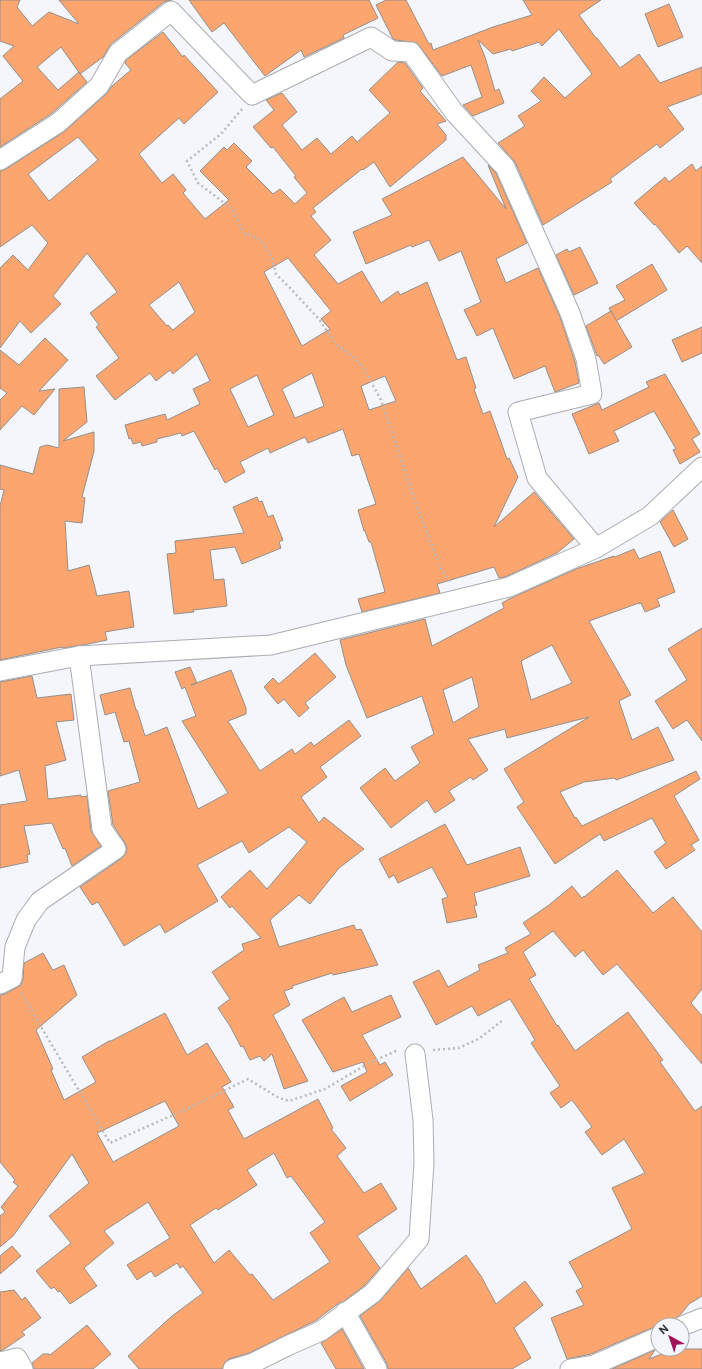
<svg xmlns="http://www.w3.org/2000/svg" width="702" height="1369" font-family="Commissioner,sans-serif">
<rect width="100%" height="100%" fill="#f4f6fb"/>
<g fill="#fda56f" stroke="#938f8c" fill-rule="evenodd">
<polygon points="0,0 20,0 17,7 32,26 49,12 79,24 59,0 172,0 164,2 111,44 103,57 80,74 61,47 37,67 58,90 79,72 87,82 51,114 0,147 0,99 23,81 3,56 14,46 0,41"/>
<polygon points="189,0 369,0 378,18 343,35 344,38 304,57 301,50 265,76 224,23 212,32"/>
<polygon points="386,0 406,0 429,44 431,43 433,50 493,27 532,15 523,0 601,0 579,15 596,38 597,38 620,68 639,54 660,83 702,67 702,94 667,107 684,129 660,148 657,144 610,179 612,182 543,225 515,162 498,143 525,126 518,116 541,101 531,91 544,77 565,98 592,74 559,29 542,46 539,42 512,51 511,49 493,54 478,40 485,57 495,91 499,89 504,103 473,116 463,105 482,97 471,65 442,76 417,43 396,40 393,39 376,5"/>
<polygon points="669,4 683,37 658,47 645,14"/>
<path d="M163 32 183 57 184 55 218 92 184 124 179 118 139 154 162 183 173 174 186 190 183 193 205 219 229 200 200 171 224 147 227 150 234 143 252 161 246 167 273 194 280 189 295 204 307 193 294 177 296 176 273 147 271 148 253 127 274 110 266 100 282 93 297 112 282 125 302 150 317 138 331 154 352 136 357 142 390 113 369 90 398 62 405 63 423 88 420 91 446 121 437 124 446 135V140L390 187 374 162 363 170 362 169 313 208 316 212 311 216 331 240 314 255 338 284 362 271 381 303 398 291 400 295 427 282 457 360 466 357 476 388 474 389 483 414 490 411 507 459 509 458 518 477 494 527 534 492 574 539 557 553 505 577 499 578 494 567 437 584 440 593 362 612 358 599 385 592 371 542H369L365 531H364L358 510 376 504 359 454 352 456 343 429 308 443 305 437 270 453 268 448 240 462 245 472 225 483 217 468 215 470 194 431 182 436 181 433 157 439V442L142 446 141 442 133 444 131 438 129 439 125 425 165 414 167 420 200 404 193 389 210 381 197 354 173 374 170 370 156 381 150 373 115 400 96 376 119 358 96 327 99 325 90 313 117 292 87 253 53 296 61 304 31 333 20 321 0 348V268L13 255 28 270 48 243 32 225 0 247V171L6 169 65 131 106 94 112 86 131 70 125 63 126 60ZM78 137 98 160 49 201 28 174ZM288 258 331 311 321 319 330 329 302 346 264 272ZM179 282 195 312 173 330 168 325 167 326 149 305ZM312 373 324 406 295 418 282 389ZM257 375 274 415 248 427 230 389ZM385 376 396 401 369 410 361 386Z"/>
<polygon points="463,157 506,209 488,165 496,173 527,243 496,259 506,283 538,268 560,317 575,362 579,383 555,392 545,366 514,379 493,328 477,336 464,310 481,302 461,251 439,261 429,240 412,247 411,245 366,264 353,232 392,215 382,199"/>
<polygon points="692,164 696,171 702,166 702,263 687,246 679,253 655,224 654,225 634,203 665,177 669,182"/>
<polygon points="580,247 598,283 574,295 556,255 567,249 569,252"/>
<polygon points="652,264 667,290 616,321 609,308 625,300 616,286"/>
<polygon points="611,311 632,347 604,364 598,355 597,356 586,326"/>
<polygon points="702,327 702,353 682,362 672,340"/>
<polygon points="45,338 68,360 39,391 55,389 34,415 22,406 0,430 0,400 7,393 0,388 0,350 19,365"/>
<polygon points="665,374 700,434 692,439 700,452 680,464 673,450 676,449 654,411 614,431 619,441 589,454 572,414 599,403 602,410 649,387 646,382"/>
<polygon points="84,387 87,422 63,441 94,432 94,451 82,497 85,498 82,523 65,521 68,571 89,565 97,596 129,591 134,627 105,632 107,640 88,644 63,648 62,647 0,660 0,506 4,490 0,489 0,465 33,474 40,447 47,445 59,448 59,389"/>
<polygon points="257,497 259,502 262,501 268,517 273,515 283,540 279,542 281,548 242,564 235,547 210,550 214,580 224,579 227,606 193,610 194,612 174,614 167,554 176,553 175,541 244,533 233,507"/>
<polygon points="673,510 688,539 674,547 660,522"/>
<path d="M634 549 639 559 660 551 675 592 657 599 660 606 645 612 641 603 639 604V603L589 621 631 695 619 701 632 740 658 727 674 760 616 780 615 778 584 782 560 792 575 818 576 817 582 826 696 771 700 779 674 796 699 840 691 845 695 850 666 869 654 852 666 843 652 818 604 841 600 834 555 864 517 807 524 802 504 769 589 717 507 738 505 729 468 739 488 770 473 780 471 777 449 791 455 800 435 813 427 800 391 828 360 788 385 768 395 781 420 763 411 747 434 734 422 696 367 718 346 665 340 640 425 619 432 646 504 608 502 603 507 600 576 569 614 556 615 557ZM552 645 572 683 531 700 521 661ZM472 677 479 707 453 723 443 690Z"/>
<polygon points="702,628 702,741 687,720 673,729 655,701 687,680 668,649"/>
<polygon points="315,653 336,677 305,703 309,708 299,717 284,699 278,704 264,687 273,678 279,684"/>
<polygon points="190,667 197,683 191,685 231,670 246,708 246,714 228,721 260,771 292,749 295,754 311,742 314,746 349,720 361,736 320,767 327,777 301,797 319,823 324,817 364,849 339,868 310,904 299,895 270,920 279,947 354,925 356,930 361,929 378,965 333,975 332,973 292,986 293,988 284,991 290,1005 273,1015 308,1081 284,1089 272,1054 264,1061 260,1056 250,1060 243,1046 241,1047 230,1026 218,1008 230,999 212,972 244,950 242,944 261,938 232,906 230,908 221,897 250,870 267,889 307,842 289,827 249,853 242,841 197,865 218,901 165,933 160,924 124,946 98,902 92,905 80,887 122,858 126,853 127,848 125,843 113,825 108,791 140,782 129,741 124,742 115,712 105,715 100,695 130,688 136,710 137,710 145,736 167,727 198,809 228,793 182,721 196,716 185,687 182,689 175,672"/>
<polygon points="32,676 37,698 71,694 74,720 56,722 66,760 45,766 48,799 81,795 81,797 87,796 91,831 101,846 72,866 65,848 63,849 52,823 24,826 30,854 27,855 28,862 0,868 0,805 27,801 19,770 0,776 0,682"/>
<polygon points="445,824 467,865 520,847 530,876 474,893 477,905 474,906 477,917 447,923 442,899 448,897 432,867 398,883 394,875 389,878 379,859"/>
<polygon points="617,870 653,913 673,897 702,932 702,989 691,1003 702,1016 702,1064 617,964 603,975 583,950 575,957 553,931 523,952 536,975 529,979 557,1026 558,1025 575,1051 628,1012 663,1060 660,1062 695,1111 702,1106 702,1296 689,1304 681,1314 667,1325 658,1325 658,1326 654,1327 591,1354 567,1359 551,1318 584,1305 576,1291 583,1287 569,1262 632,1229 612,1188 645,1173 624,1139 602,1155 585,1132 592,1127 572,1100 561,1108 550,1093 560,1086 531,1043 535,1040 510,999 478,1016 472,1006 436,1025 413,982 439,970 448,987 480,970 478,965 508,953 505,948 531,934 523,923 549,905 572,886 582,898 584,896 584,897"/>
<path d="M43 953 52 969 53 970 64 965 77 995 36 1030 53 1069 51 1070 64 1100 96 1082 82 1057 109 1041H111L165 1013 187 1055 207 1043 231 1082 222 1087 234 1107 228 1110 244 1139 318 1099 333 1128 331 1129 346 1148 337 1156 364 1193 381 1183 397 1209 357 1236 380 1268 365 1285 343 1302 339 1303 315 1321 249 1353 229 1359 225 1362 222 1369H139L128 1356 172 1316 203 1293 183 1266 180 1268 177 1263 155 1277 151 1271 137 1280 127 1265 170 1238 148 1202 104 1231 114 1243 84 1268 97 1286 70 1304 60 1291 58 1292 54 1287 51 1289 36 1271 71 1243 49 1216 89 1183 72 1154 13 1236 0 1247V1216L5 1212 1 1207 18 1186 13 1182 15 1180 0 1162V995L5 994 21 985 23 979 24 963ZM165 1101 179 1126 113 1162 97 1133ZM274 1153 287 1178 291 1176 325 1222 310 1233 330 1262 273 1300 252 1274 250 1275 229 1250 214 1263 190 1225 216 1208 218 1210 257 1185 247 1170Z"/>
<polygon points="391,995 401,1017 362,1035 380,1065 385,1062 393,1075 350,1101 341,1086 367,1072 363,1062 333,1072 302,1020 344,997 352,1012"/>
<polygon points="12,1246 21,1256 0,1274 0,1256"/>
<polygon points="466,1255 481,1276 496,1304 525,1281 543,1305 514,1328 531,1358 512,1369 388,1369 387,1364 360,1316 381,1300 408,1268 421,1289"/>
<polygon points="14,1290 22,1300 25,1297 41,1318 22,1332 25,1335 3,1350 0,1351 0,1292"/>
<polygon points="87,1325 111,1354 93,1369 34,1369 32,1363 43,1354 49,1354 50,1355"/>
<polygon points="342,1329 364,1369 336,1369 321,1343"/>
<polygon points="674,1349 702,1349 702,1369 612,1369 655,1350 649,1359"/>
</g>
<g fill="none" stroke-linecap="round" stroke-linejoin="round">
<defs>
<g id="street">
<polyline points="0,160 58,123 99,86 118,53 171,11 252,95 371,37 392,51 411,52 454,112 505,167 570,313 586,359 592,394 518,412 537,478 596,548"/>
<polyline points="0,671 79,656 271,645 509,587 596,548 650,516 702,467"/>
<polyline points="0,984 12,978 15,947 26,920 40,901 116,849 102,829 79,656"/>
<polyline points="345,1312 377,1369"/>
<polyline points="682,1326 702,1318"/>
<polyline points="0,1362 17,1358 23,1369"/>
<polyline points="233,1369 253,1363 287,1346 321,1331 373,1293 419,1239 424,1163 423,1120 415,1054"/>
<polyline points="570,1369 594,1365 658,1337"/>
</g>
</defs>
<use href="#street" stroke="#abadb1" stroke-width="21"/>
<g stroke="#b8babd" stroke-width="2.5" stroke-dasharray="2 3" stroke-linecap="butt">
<polyline points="242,109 221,134 187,161 198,183 232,209 244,233 260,239 272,258 276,274 289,287 318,318 337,345 356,359 364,369 381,400 416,504 441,569 452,583"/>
<polyline points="21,993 110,1143 191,1107 248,1079 279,1098 289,1101 325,1089 369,1063 396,1051 398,1052"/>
<polyline points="433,1050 459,1048 480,1038 503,1020"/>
</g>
<use href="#street" stroke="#fff" stroke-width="19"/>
</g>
<g transform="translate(670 1337) rotate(320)"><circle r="19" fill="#f4f6fb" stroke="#a8aaad"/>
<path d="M0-3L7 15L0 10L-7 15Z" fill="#a11158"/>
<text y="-6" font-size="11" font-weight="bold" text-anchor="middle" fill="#373839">N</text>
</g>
</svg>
